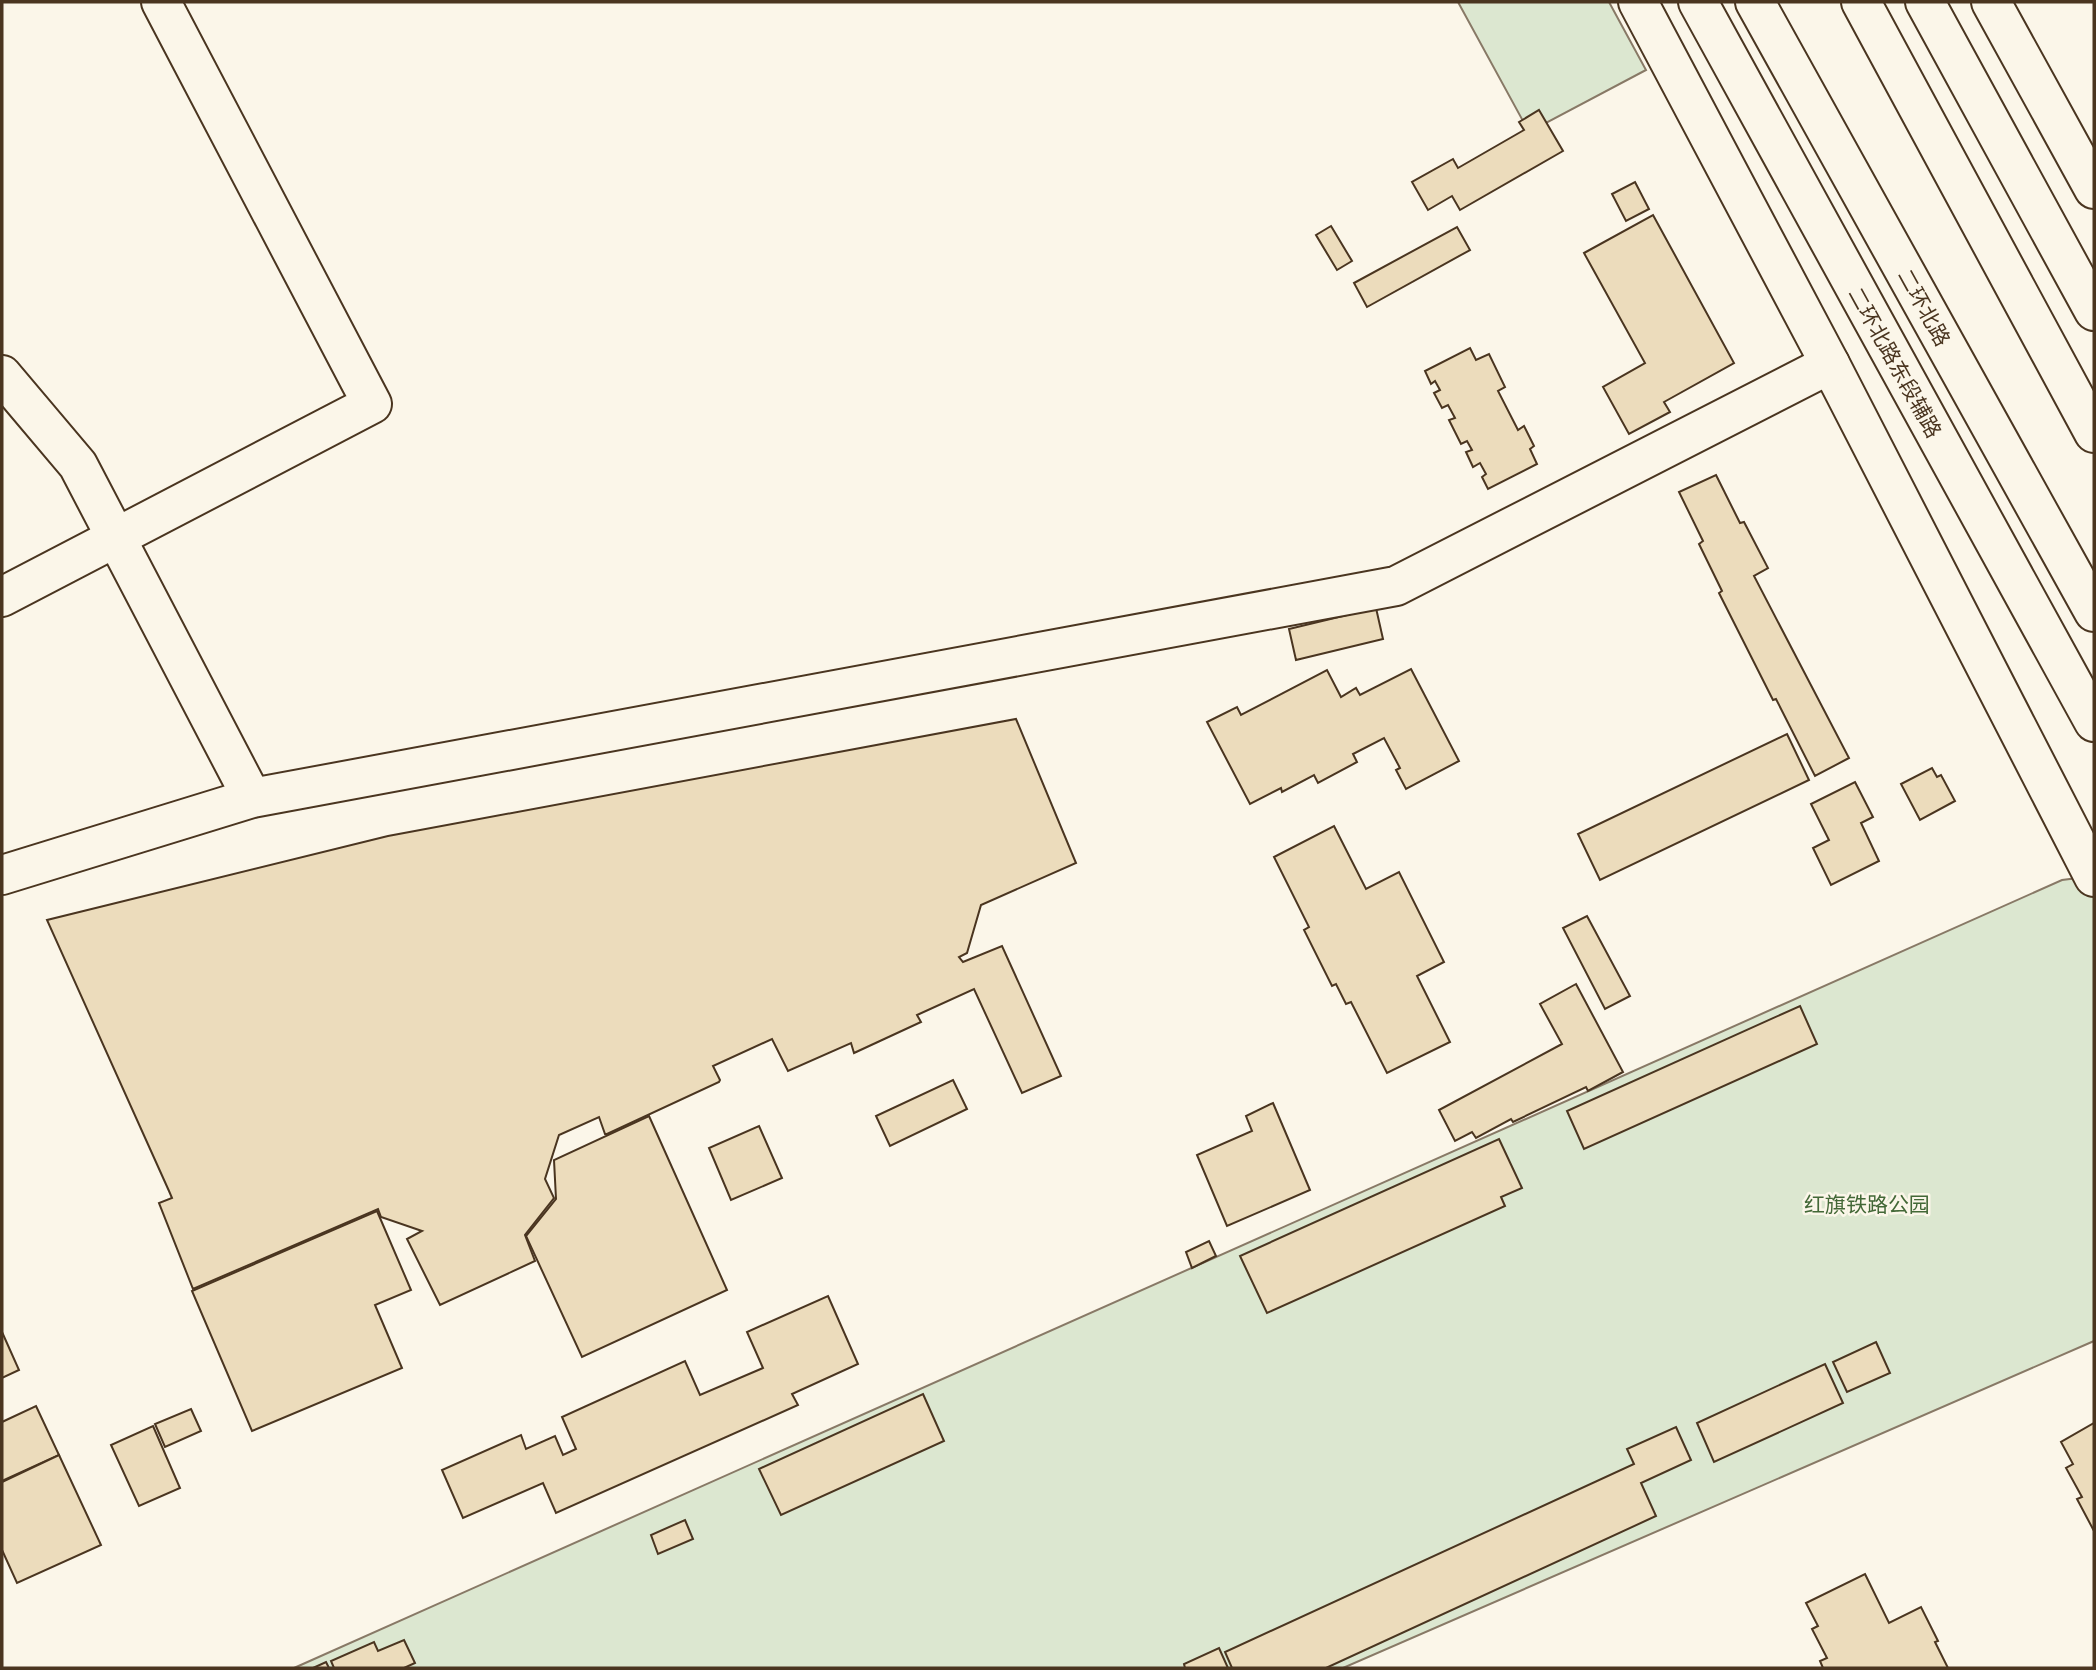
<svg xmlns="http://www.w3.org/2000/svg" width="2096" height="1670" font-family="'Exo 2','Noto Sans SC',sans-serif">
<rect width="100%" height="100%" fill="#fbf6e9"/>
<g fill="#dce7d0" stroke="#887966" stroke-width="2">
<polygon points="1458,2 1609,2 1646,70 1529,132"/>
<polygon points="2094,876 2094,1341 1343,1668 294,1668 2062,880"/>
</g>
<g fill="#ecdcbc" stroke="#4a3520" stroke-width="2">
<polygon points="1539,110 1563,151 1460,210 1452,196 1428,210 1412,182 1453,159 1458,168 1524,130 1519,122"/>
<polygon points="1635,182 1649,209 1626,221 1612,194"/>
<polygon points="1653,215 1734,363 1664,402 1670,412 1629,434 1603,387 1645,363 1584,253"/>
<polygon points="1331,226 1352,261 1337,270 1316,235"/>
<polygon points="1457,227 1470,250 1367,307 1354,283"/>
<polygon points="1470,348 1476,360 1489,354 1505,387 1498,391 1518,430 1524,426 1534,446 1530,449 1537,464 1488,489 1482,477 1486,474 1480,463 1473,467 1466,452 1472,450 1467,441 1461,444 1449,420 1455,418 1448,405 1442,408 1434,393 1440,390 1435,381 1431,384 1425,371"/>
<polygon points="1716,475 1740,523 1744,522 1768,568 1754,576 1849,758 1815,776 1776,699 1773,700 1719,593 1722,591 1699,544 1703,541 1679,492"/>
<polygon points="1376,608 1383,639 1296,660 1289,629"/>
<polygon points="1411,669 1459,761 1406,789 1396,770 1400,768 1384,738 1353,754 1357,762 1318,783 1314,775 1282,792 1281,788 1250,804 1207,722 1237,707 1241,715 1327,670 1341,697 1356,688 1360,695"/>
<polygon points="1016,719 1076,863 981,905 967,953 959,957 963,962 1002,946 1061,1076 1022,1093 974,989 917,1015 921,1022 854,1053 851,1043 788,1071 772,1039 713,1066 720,1080 719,1082 607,1134 605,1134 599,1117 559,1135 545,1179 554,1198 525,1235 535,1261 440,1305 407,1239 422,1231 381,1217 378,1209 193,1289 159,1203 172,1198 169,1191 47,920 388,836"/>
<polygon points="1787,734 1809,780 1600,880 1578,834"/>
<polygon points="1932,768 1937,777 1941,775 1955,801 1920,820 1901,784"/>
<polygon points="1855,782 1873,817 1861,823 1879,861 1831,885 1813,848 1829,840 1811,804"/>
<polygon points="1334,826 1366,889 1399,872 1444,962 1417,976 1450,1042 1387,1073 1351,1002 1346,1004 1336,984 1332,986 1304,930 1309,927 1274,857"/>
<polygon points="1587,916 1630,996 1605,1009 1563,928"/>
<polygon points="1576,984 1623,1072 1588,1091 1586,1087 1513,1122 1511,1119 1476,1138 1472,1132 1455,1141 1439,1110 1562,1044 1540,1004"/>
<polygon points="1800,1006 1817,1044 1584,1149 1567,1111"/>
<polygon points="953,1080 967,1109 890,1146 876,1116"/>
<polygon points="1273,1103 1310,1190 1227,1226 1197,1155 1252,1131 1246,1116"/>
<polygon points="649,1116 727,1290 582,1357 526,1236 556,1199 554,1160"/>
<polygon points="759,1126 782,1178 731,1200 709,1148"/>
<polygon points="1499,1139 1522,1188 1501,1197 1505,1206 1267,1313 1240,1256"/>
<polygon points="377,1211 411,1290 375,1305 402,1368 252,1431 192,1291"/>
<polygon points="1209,1241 1216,1256 1192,1268 1186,1252"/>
<polygon points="828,1296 858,1364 792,1394 798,1405 556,1513 543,1483 463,1518 442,1470 521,1435 526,1449 555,1436 563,1455 576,1449 562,1417 685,1361 700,1395 763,1368 747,1332"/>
<polygon points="2,1332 19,1370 2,1378"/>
<polygon points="1876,1342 1890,1373 1847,1392 1833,1362"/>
<polygon points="1825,1364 1843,1403 1714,1462 1697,1423"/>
<polygon points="923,1394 944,1441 781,1515 759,1469"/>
<polygon points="36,1406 59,1455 2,1481 2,1422"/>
<polygon points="191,1409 201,1431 165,1447 155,1424"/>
<polygon points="2094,1423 2094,1531 2077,1499 2082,1497 2066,1468 2073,1464 2061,1442"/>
<polygon points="153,1426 180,1488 139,1506 111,1445"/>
<polygon points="1676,1427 1691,1460 1641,1483 1656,1516 1326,1668 1232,1668 1225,1652 1634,1464 1627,1449"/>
<polygon points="59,1455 101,1545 17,1583 2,1550 2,1482"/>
<polygon points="685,1520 693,1539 658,1554 651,1535"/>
<polygon points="1865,1574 1889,1623 1921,1607 1938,1641 1935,1642 1948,1668 1823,1668 1820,1661 1827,1658 1812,1629 1818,1626 1806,1603"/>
<polygon points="404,1640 415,1663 404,1668 334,1668 331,1661 374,1642 378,1651"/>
<polygon points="1219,1648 1228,1668 1185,1668 1184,1664"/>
<polygon points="326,1662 329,1668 313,1668"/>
</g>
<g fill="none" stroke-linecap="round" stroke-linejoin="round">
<defs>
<g id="minor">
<polyline points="1638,2 1830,364 2094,877"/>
<polyline points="1991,2 2094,189"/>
<polyline points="2,375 78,465 252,798"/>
<polyline points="2,597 372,404 161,2"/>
<polyline points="2,875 252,798 1396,586 1830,364"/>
</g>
<g id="major">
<polyline points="1698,2 2094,722"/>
<polyline points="1925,2 2094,311"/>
</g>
<g id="highway">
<polyline points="1755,2 2094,612"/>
<polyline points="1861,2 2094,433"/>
</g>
</defs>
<use href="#minor" stroke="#4a3520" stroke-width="42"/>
<use href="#major" stroke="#4a3520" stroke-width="42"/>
<use href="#highway" stroke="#4a3520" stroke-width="42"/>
<use href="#minor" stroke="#fbf6e9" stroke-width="38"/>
<use href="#major" stroke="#fbf6e9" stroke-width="38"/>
<use href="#highway" stroke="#fbf6e9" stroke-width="38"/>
</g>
<g text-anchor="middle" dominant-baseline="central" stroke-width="5" stroke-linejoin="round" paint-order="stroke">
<g font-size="21" fill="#4a3520" stroke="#fbf6e9">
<text transform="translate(1925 307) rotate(61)">二环北路</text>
<text transform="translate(1896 362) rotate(61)">二环北路东段辅路</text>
</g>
<g font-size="21" fill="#436837" stroke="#fbf6e9">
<text x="1867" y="1203">红旗铁路公园</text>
</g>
</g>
<rect width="2096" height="1670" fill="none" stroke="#4a3520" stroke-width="7"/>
</svg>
